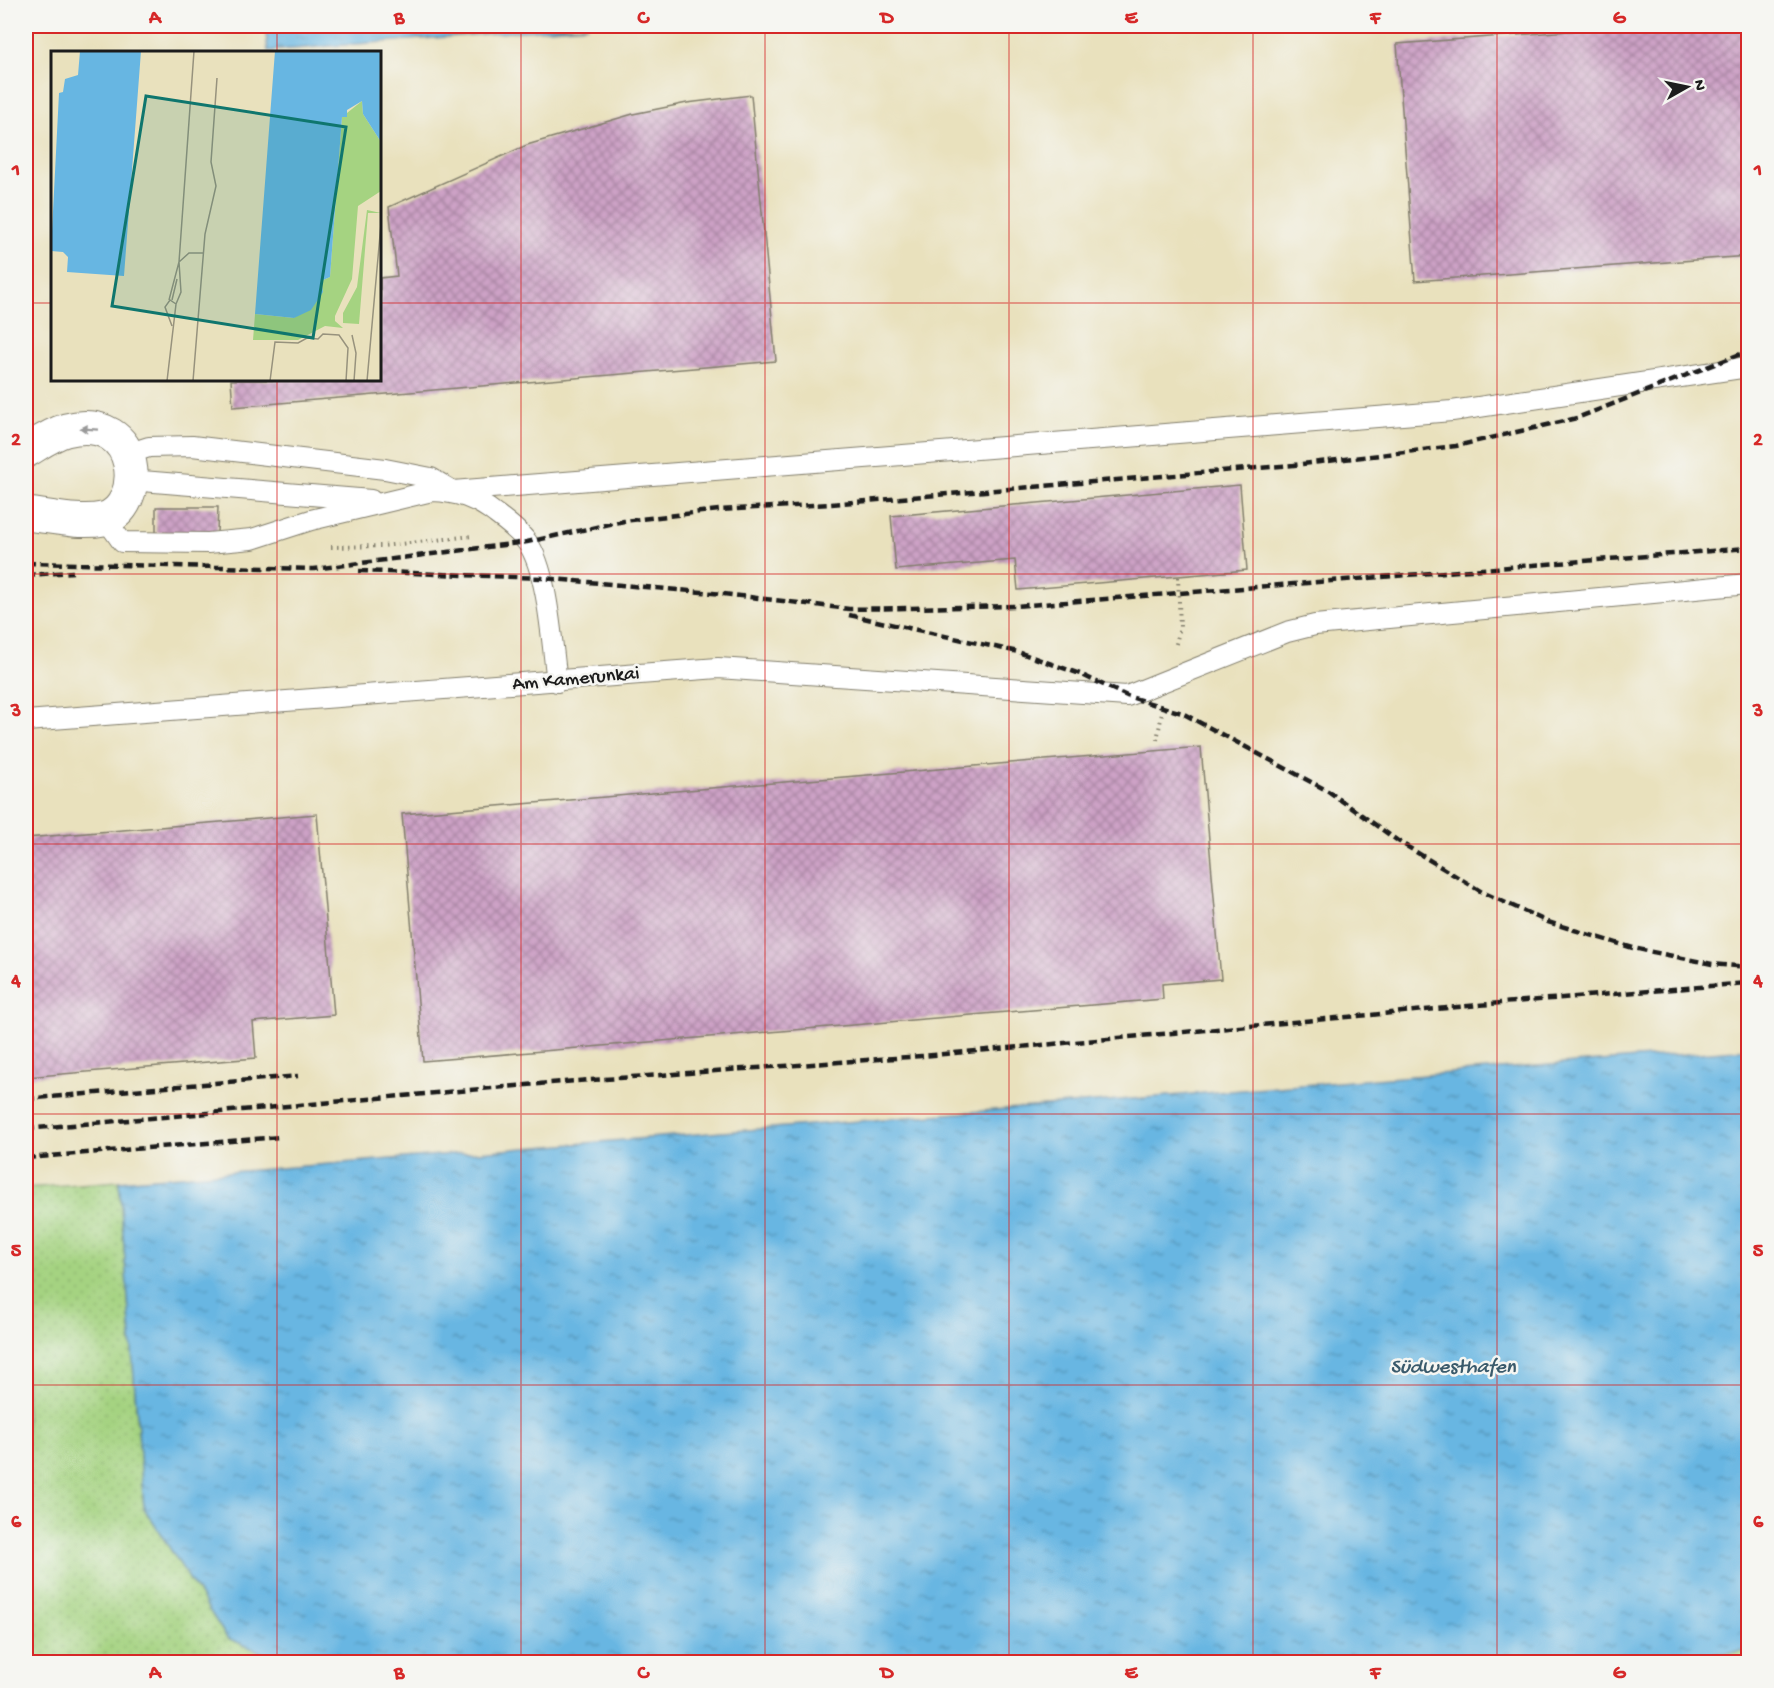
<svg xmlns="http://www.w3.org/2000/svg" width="1774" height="1688" font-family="'Gochi Hand',sans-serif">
<defs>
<pattern id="grass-dots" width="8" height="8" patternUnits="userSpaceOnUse" patternTransform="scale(1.5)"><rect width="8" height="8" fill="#a5d381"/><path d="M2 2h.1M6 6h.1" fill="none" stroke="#8db56f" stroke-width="1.8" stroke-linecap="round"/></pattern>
<pattern id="water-ripples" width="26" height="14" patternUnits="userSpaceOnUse" patternTransform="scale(1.5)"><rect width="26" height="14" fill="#67b6e2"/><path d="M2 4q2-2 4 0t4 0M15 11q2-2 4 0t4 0" fill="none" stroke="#5493b6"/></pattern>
<pattern id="building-cross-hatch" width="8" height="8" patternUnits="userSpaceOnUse" patternTransform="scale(1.5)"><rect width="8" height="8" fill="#cda2c6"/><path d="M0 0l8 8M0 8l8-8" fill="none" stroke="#a683a0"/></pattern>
</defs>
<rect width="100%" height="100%" fill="#f6f6f2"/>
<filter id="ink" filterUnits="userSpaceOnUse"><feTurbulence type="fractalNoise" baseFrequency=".0167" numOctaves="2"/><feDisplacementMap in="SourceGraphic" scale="12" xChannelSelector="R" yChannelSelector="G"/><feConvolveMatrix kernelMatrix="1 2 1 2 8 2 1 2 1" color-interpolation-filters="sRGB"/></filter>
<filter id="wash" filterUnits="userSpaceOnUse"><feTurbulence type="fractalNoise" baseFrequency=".008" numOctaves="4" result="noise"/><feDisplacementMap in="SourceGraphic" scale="24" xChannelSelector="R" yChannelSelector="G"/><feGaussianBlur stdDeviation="1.35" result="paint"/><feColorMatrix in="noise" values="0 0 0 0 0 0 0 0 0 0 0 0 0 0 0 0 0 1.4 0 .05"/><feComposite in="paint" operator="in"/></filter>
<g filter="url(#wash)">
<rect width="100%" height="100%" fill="#e9e1bd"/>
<g fill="url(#grass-dots)" stroke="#60784e" stroke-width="1.5">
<polygon points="119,1181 144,1508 227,1638 285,1662 26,1662 26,1188"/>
<polygon points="1748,1651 1748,1662 1610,1662"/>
</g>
<g fill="url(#water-ripples)" stroke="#42697f" stroke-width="1.5">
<polygon points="265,26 588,26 268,51"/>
<polygon points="1748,1049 1748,1651 1610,1662 285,1662 227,1638 144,1508 119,1181"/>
</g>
<g id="blocks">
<g fill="url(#building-cross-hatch)">
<polygon points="1634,26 1748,26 1748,256 1415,281 1397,44"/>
<polygon points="751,95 776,361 233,407 231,380 380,380 380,278 397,276 389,207 527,145 633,114 687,103"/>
<polygon points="1240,485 1247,570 1018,590 1015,560 896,570 891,516"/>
<polygon points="156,507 218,507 217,533 156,533"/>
<polygon points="1201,747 1221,979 1162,984 1163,999 423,1061 402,814"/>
<polygon points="317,814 334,1015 253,1022 256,1058 26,1077 26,838"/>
</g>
</g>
</g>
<g filter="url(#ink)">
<use href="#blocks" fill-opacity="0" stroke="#827e6c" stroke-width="1.5"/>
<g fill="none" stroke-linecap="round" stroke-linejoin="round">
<defs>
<g id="service">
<polyline points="127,454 149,447 192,446 385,469 431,478 453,491 1452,411 1748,367"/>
<polyline points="130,480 371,500"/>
<path d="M105 518 122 542 208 543 252 539 311 520 432 491C457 492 476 498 496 514 507 522 519 531 527 542 548 570 552 645 557 682"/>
<polyline points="26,721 718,668 1127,696 1287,632 1315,625 1748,584"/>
</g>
<path id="minor" d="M26 451C38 444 52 434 66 430 144 411 146 509 103 519 79 524 49 516 26 514"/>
</defs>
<use href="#service" stroke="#827e6c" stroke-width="22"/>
<use href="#minor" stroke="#827e6c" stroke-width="35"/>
<g stroke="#827e6c" stroke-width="4" stroke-dasharray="1.5 4.5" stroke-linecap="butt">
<polyline points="331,547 383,546 472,536"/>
<polyline points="1176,644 1180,627 1178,577"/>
<polyline points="1157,740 1162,713"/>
</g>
<use href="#service" stroke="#fff" stroke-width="20"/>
<use href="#minor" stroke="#fff" stroke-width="33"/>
<g stroke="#1c1c1c" stroke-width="4.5" stroke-dasharray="9 4.5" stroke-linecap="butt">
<polyline points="26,563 314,569 527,542 624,521 719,510 830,504 1294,465 1456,446 1577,418 1748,351"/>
<polyline points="359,571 542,578 724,594 849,609 1016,606 1748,548"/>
<polyline points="26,575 73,572"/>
<polyline points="849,615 1018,652 1080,674 1127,696 1182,713 1328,791 1398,841 1482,892 1548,922 1633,948 1712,964 1748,967"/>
<polyline points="26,1099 298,1076"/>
<polyline points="26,1129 550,1083 922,1056 1501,1003 1748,983"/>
<polyline points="26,1158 280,1137"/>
</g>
</g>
<defs><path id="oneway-solid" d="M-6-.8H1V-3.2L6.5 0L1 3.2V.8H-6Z" transform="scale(1.5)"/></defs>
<use fill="#999" href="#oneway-solid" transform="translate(89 429) rotate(-176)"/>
</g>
<path fill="none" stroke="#d62828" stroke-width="1.5" stroke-opacity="0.55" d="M277 26V52M521 26V1662M765 26V1662M1009 26V1662M1253 26V1662M1497 26V1662M26 303H52M380 303H1748M277 380V1662M26 574H1748M26 844H1748M26 1114H1748M26 1385H1748"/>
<g text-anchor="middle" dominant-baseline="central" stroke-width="5" stroke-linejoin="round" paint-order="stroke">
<g font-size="20" fill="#1c1c1c" stroke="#f6f6f2">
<text transform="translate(576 680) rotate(-5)">Am Kamerunkai</text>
</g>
<g font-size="21" font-style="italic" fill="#3a5a6b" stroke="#f6f6f2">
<text x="1453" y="1368">Südwesthafen</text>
</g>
</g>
<g transform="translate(51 51)">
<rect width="330" height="330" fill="#e9e1bd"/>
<path d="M311 50 312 63 330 91V140L307 155 301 228 284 265V270L292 277 274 275 247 289H202L204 263 243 267 270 230 279 226 291 66ZM316 159 330 162H317L308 273 292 272V262L306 236Z" fill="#a5d381"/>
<path d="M29 0H90L73 225 16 221 17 206 12 201 0 200 8 42 12 41 14 28 27 24ZM224 0H330V91L312 63 311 50 296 59V66H291L279 226 270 230 272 241 260 259 243 267 204 263Z" fill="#67b6e2"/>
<path fill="none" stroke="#97927d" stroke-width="1.5" d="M118 249 128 211 143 0M121 249 126 228M125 253 130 241 128 211 138 202H153M301 284 305 302 303 330M116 330 125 253 119 249 114 256 121 275M142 330 154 183 165 135 160 111 166 27M219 330 224 291 247 292 256 287 267 288 272 283 288 284 297 297 295 330M316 330 330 173"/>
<path fill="#0f766e" fill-opacity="0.15" stroke="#0f766e" stroke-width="3" d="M95 45 295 76 262 287 61 255Z"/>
<rect width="330" height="330" fill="none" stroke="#1c1c1c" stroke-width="3"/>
</g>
<rect width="1774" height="1688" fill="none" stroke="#f6f6f2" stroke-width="66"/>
<g transform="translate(1687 87) rotate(81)" stroke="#f6f6f2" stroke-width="4.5" paint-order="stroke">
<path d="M0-4.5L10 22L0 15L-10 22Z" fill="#1c1c1c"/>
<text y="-9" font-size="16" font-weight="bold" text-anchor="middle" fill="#1c1c1c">N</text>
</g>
<rect x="33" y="33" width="1708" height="1622" fill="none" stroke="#d62828" stroke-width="2"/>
<g font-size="20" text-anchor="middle" font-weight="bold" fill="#d62828">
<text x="155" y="23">A</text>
<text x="399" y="23">B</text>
<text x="643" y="23">C</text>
<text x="887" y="23">D</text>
<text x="1131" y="23">E</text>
<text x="1375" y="23">F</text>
<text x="1619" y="23">G</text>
<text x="16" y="175">1</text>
<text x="1758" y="175">1</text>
<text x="16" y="445">2</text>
<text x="1758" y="445">2</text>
<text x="16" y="716">3</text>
<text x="1758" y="716">3</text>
<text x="16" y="986">4</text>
<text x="1758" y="986">4</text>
<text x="16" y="1256">5</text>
<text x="1758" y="1256">5</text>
<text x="16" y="1527">6</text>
<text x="1758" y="1527">6</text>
<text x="155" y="1678">A</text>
<text x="399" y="1678">B</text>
<text x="643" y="1678">C</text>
<text x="887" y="1678">D</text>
<text x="1131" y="1678">E</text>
<text x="1375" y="1678">F</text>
<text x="1619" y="1678">G</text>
</g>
</svg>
